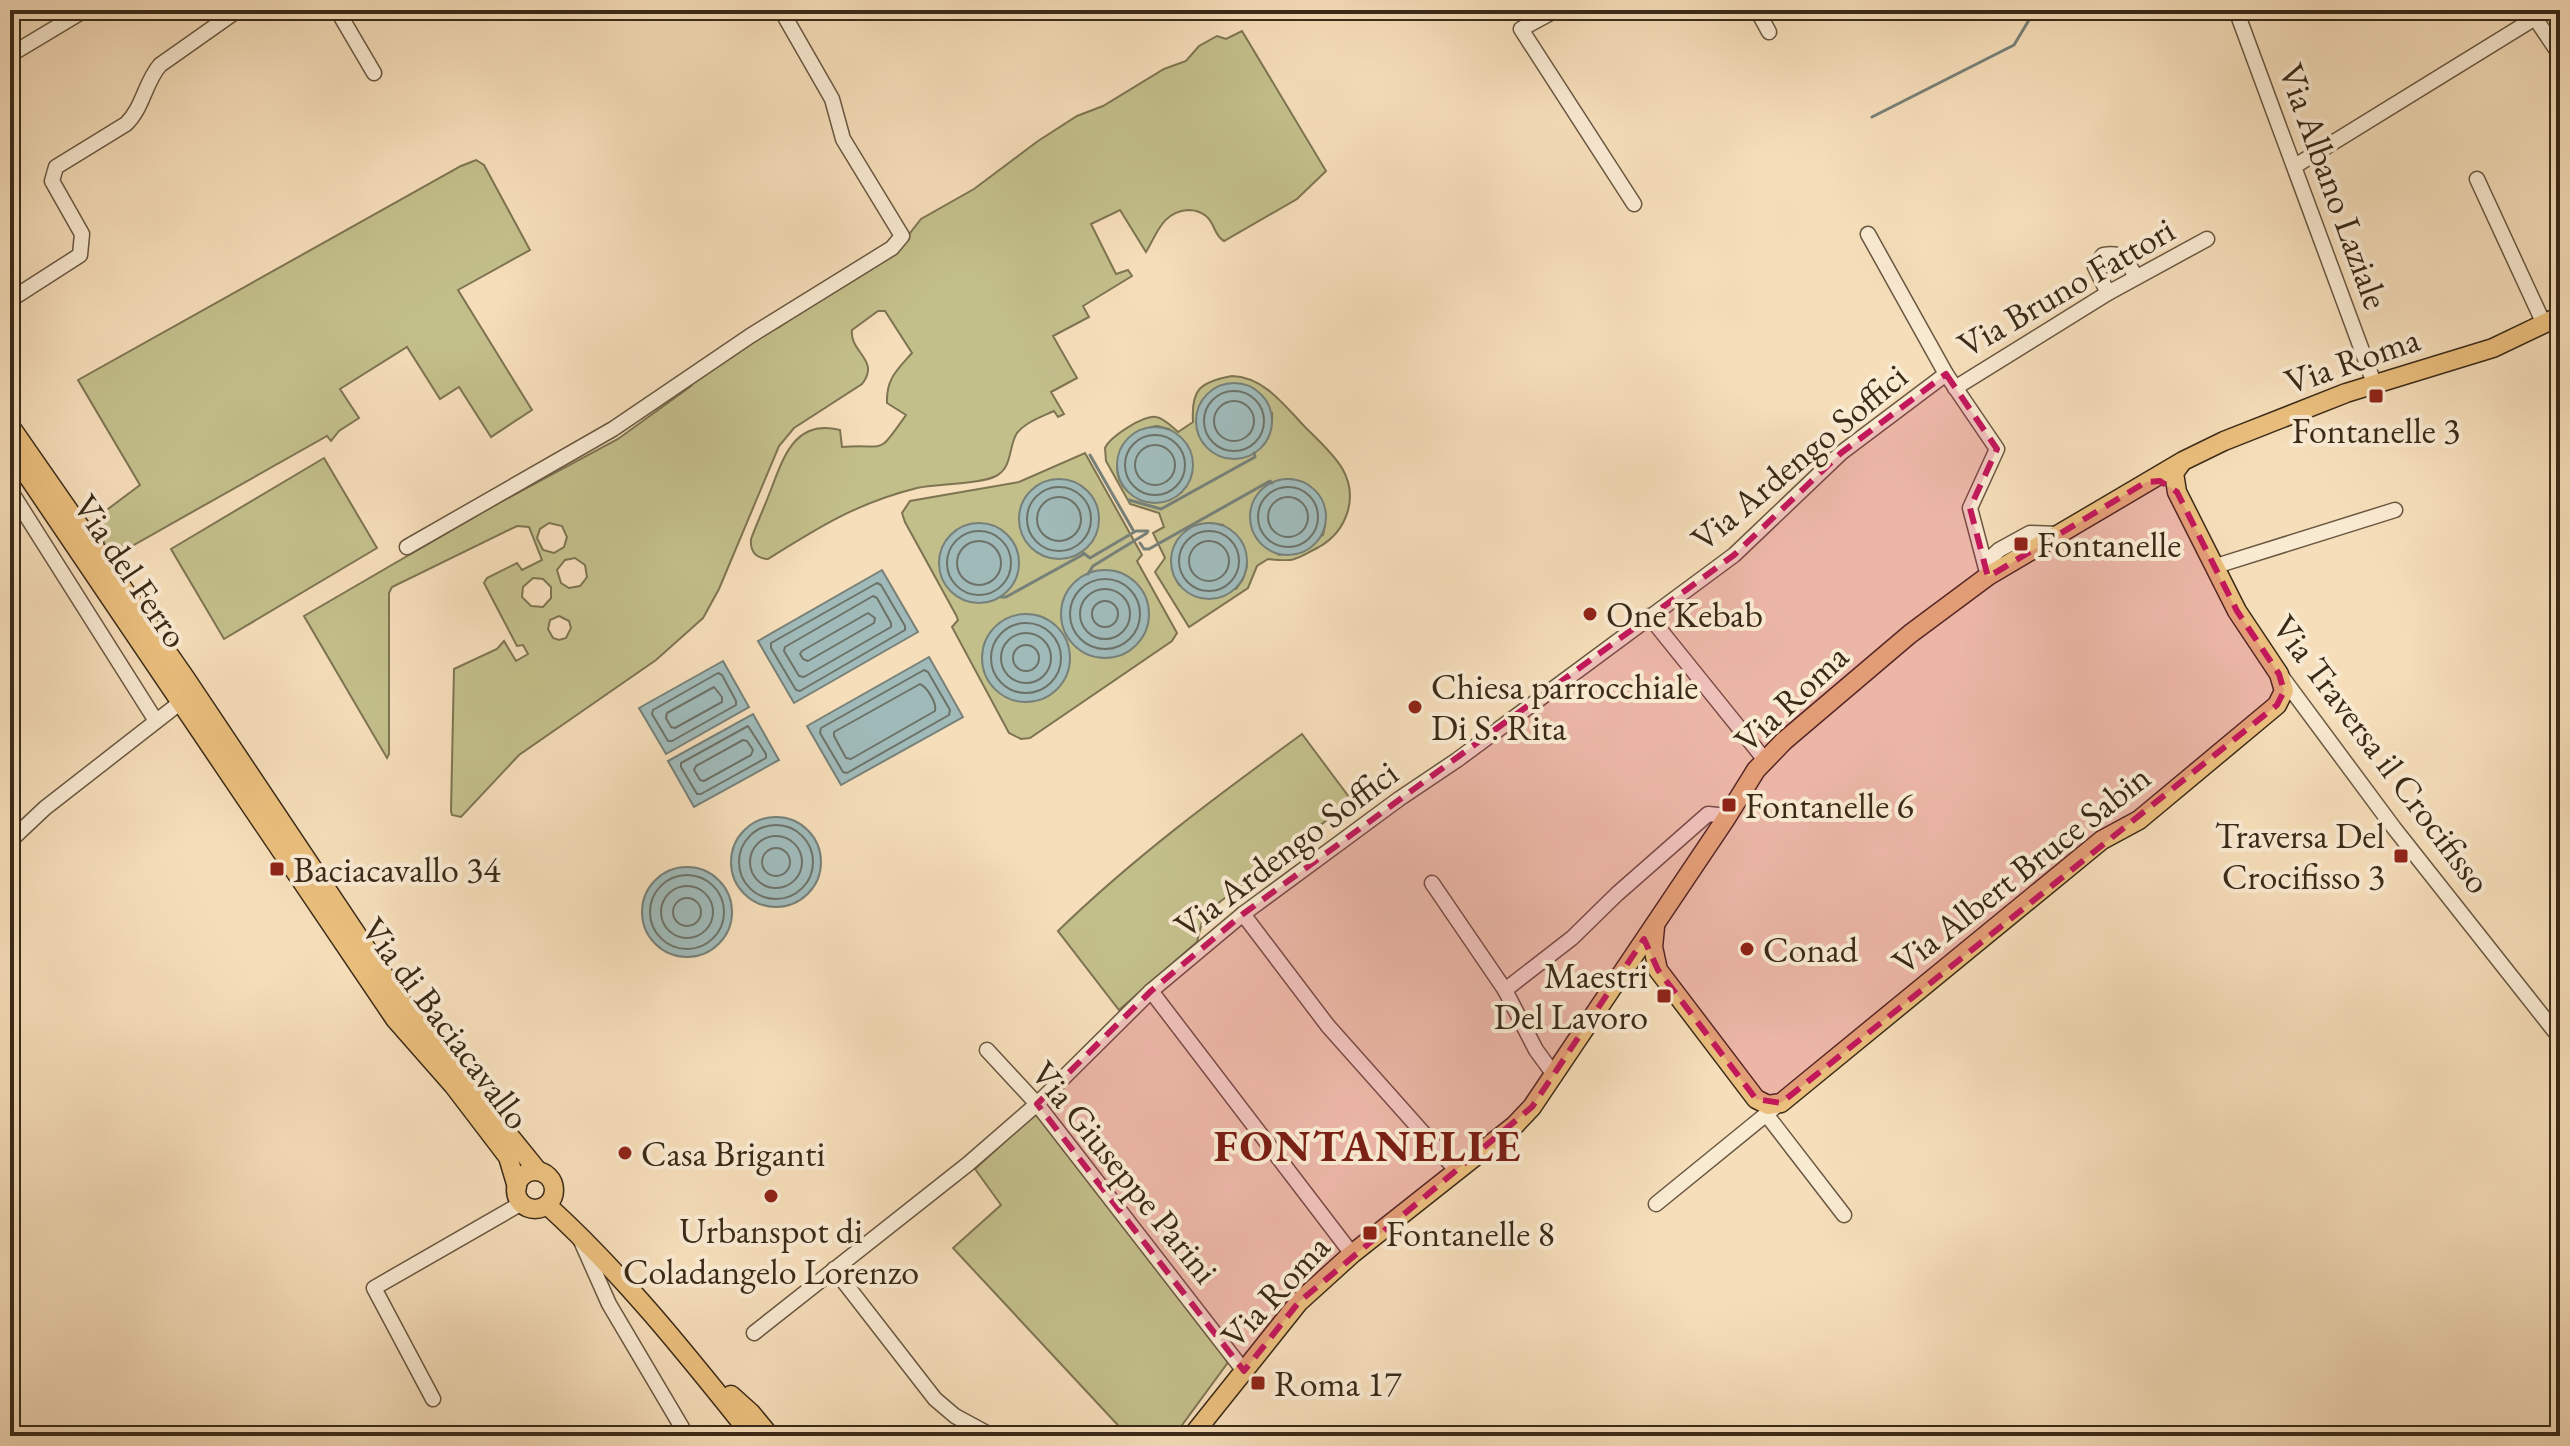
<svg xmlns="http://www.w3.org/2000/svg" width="2570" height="1446" viewBox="0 0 2570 1446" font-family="'EB Garamond',serif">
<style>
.green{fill:#c3bf8b;stroke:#7e7452;stroke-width:2;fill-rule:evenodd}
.water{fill:#a0bab9;stroke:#778079;stroke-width:2}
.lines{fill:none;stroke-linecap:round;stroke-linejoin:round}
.shore{stroke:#6d7268;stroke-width:2}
.stream{stroke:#778079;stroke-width:3}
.minor-casing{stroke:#695740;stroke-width:17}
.major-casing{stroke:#3a2a18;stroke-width:21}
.minor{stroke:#f9ead2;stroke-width:14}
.major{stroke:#ebbf7d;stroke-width:18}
.marked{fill:#c2185b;fill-opacity:0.2;stroke:#c2185b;stroke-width:6;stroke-dasharray:16 10;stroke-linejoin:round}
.poi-dot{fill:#8f2418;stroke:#f9ead2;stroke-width:3}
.labels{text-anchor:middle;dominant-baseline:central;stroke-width:8;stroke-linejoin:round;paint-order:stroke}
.street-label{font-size:36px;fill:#3a2a18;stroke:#f9ead2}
.poi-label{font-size:36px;fill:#3a2a18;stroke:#f9ead2;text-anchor:start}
.district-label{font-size:44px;font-weight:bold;letter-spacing:2px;fill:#7a1f14;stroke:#f9ead2}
</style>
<rect width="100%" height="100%" fill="#f6deba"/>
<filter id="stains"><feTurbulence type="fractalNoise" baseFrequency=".0025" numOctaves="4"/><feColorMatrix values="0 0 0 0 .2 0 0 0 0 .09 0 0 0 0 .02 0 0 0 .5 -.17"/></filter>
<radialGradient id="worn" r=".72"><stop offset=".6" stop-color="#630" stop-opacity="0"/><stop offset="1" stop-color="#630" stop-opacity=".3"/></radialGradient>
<g class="green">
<path d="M1242,31L1326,171L1297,199L1224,241C1214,236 1215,223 1206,216C1201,212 1195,210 1188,210C1162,212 1157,234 1146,252L1120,210L1091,224L1116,274L1128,270L1132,276L1083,306L1089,317L1053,336L1077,378L1051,392L1064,414L1058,417L1054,411C1041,417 1026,422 1017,433C1008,447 1013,467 996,476C981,484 937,484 917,488C857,503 819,527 768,559C755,558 750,551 751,539C757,523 764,508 770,492C783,459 794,418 840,430L842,447C887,443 876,458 906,415L887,403C886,379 897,370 912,353L885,311H878L852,330C849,352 881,360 862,384L794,428L779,446L719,589L703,618L656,660L519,755L461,817L452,815L451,811L454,669L497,649L504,641L516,661L528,654L523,645L517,646L484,583L487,578L517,563L522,570L542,560L529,527L517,526L392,587L389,593V754L387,758L304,616L495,505L618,439L691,386L694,380L763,333L779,327L906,238L921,219L974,189L1038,141L1077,116L1103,106L1164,69L1186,61L1199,46L1217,36L1226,39ZM549,523L562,526L567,537L564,547L554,553L543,550L537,538L540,529ZM575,558L585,565L587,577L580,586L569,588L561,583L557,570L565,560ZM533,578L543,579L551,587V598L543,607L531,606L522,597L523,587ZM559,616L569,621L571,628L566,638L559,640L553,638L548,629L550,620Z"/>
<path d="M476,160L484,165L530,250L458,290L532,410L491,437L459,387L440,399L407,347L340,389L359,418L339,431L331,441L327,436L132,546L106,548L96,518L140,485L78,380L461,166Z"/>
<path d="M1232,376C1264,377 1284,405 1305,427C1318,440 1332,452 1342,468C1359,497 1347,531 1319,547C1294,560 1297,562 1268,559L1257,566L1248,588L1189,627L1155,572L1165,558L1153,533L1164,527L1159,513L1130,504L1106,461L1105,448C1110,437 1143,415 1156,417C1164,418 1172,427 1178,432L1193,422C1191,390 1199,382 1232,376ZM1272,413C1273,433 1267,439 1251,450C1234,462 1221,459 1205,445ZM1157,426L1169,429L1182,492C1142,520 1094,478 1130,442C1139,433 1143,428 1157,426ZM1290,479C1316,485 1330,510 1323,535L1280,555C1262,547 1259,540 1255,521C1249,494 1264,482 1290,479ZM1210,523L1223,525L1247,566L1243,579L1236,589L1179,585C1162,556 1176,527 1210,523Z"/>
<path d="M1085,453L1142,555L1137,561L1177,633L1172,641L1030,738L1021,739L1009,733L952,627L958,620L956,615L905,522L902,513L910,501L1019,482Z"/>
<path d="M324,458L377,548L224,639L171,549Z"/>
<path d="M1302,734L1352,801L1204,914L1197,942L1119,1010L1058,931C1133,858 1217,796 1302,734Z"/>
<path d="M1037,1112L1229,1361L1174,1436H1128L953,1248L1001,1205L975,1169Z"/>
</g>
<g class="water">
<circle cx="1234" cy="421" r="38"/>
<circle cx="1155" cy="465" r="38"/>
<circle cx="1288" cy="517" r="38"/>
<circle cx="1059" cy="519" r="40"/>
<circle cx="1209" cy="561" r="38"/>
<circle cx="979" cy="563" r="40"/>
<path d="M882,570L918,632L794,703L758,641Z"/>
<circle cx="1105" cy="614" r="44"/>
<circle cx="1026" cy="658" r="44"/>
<path d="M929,657L963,717L841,785L807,726Z"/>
<path d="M723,661L749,707L666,754L639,708Z"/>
<path d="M753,714L779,760L694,807L668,761Z"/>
<circle cx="776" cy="862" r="45"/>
<circle cx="687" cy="912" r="45"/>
</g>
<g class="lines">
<g class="shore">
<circle cx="1234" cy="421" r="30"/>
<circle cx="1234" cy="421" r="20"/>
<circle cx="1155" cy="465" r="30"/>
<circle cx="1155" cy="465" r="20"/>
<circle cx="1288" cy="517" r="30"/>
<circle cx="1059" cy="519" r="32"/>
<circle cx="1288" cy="517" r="20"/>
<circle cx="1059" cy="519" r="22"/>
<circle cx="1209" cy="561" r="30"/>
<circle cx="979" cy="563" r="32"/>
<circle cx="1209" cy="561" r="20"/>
<circle cx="979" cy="563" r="22"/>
<circle cx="1105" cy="614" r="35"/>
<path d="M877,583L881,585L905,626V630L800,691L796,690L771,648V643Z"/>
<circle cx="1105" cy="614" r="25"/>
<path d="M873,596L877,598L891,623V627L804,677L799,676L784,651L785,647Z"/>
<circle cx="1105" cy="614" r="13"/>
<path d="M868,613L875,618L874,623L808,661L803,659L800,654L802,651Z"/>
<circle cx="1026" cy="658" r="35"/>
<circle cx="1026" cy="658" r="25"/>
<circle cx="1026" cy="658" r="13"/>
<path d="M924,670L928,672L950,710L949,715L847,773L843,772L820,733L821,728Z"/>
<path d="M718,673L722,675L736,701V705L672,741H668L652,714L653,710Z"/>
<path d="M920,684C927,687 937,703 935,711L851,759L846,758L834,736V732Z"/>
<path d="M714,687L722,697V702L675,728L671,727L666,718L667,713Z"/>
<path d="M748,726L766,754V758L701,794H697L681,767V763Z"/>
<path d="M743,740L747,741L753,750L751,755L704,781L700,780L694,770L696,766Z"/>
<circle cx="776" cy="862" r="37"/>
<circle cx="776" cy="862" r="26"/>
<circle cx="776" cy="862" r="14"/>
<circle cx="687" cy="912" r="37"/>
<circle cx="687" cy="912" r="26"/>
<circle cx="687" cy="912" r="14"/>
</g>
<g class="stream">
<path d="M1872,117L2014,45L2035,10"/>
<path d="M1090,455L1133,530"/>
<path d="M1129,500L1161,509L1255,457L1254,453"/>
<path d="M1140,543L1144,549H1149L1270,481L1272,483"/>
<path d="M1082,552L1090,558L1136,531H1148"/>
<path d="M1088,574L1093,566L1147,533"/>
<path d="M1001,597H1006L1084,554"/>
</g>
<defs>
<g id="minor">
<path d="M337,10L374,73"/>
<path d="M1556,10L1521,29L1634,204"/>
<path d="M1757,10L1769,32"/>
<path d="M2236,10L2374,383"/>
<path d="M2535,18L2560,55"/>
<path d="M10,55L85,10"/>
<path d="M2295,166L2548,10"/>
<path d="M2477,179L2544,324"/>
<path d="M1868,234L1946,374L1997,449L1970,508L1988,576"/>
<path d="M2108,293L2095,267L2103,255C2123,251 2127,261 2136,277"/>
<path d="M10,300L80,255L82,234L52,181L56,167L126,124C143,108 145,82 160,65L238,10"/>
<path d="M1955,388L2108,293L2207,239"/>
<path d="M10,490L156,721"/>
<path d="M407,547L613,429L750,336L892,248L902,236L843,139L832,99L781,10"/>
<path d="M1985,563L1999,550L2030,533L2057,534"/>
<path d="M2216,566L2395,510"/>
<path d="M1649,616L1765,760"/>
<path d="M2282,677L2394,828L2560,1038"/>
<path d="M10,841L45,808L181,702"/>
<path d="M1432,883L1505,990"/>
<path d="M1243,914L1328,1026L1457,1171"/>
<path d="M1151,991L1352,1254"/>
<path d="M987,1050L1037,1104L1244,1371"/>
<path d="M1555,1076L1536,1050L1505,990L1572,938L1617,894L1708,814L1718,815L1725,820"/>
<path d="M1766,1114L1844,1215"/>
<path d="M1656,1204L1780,1103"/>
<path d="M581,1241L609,1304L687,1436"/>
<path d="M834,1269L935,1399L955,1416L992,1436"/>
<path d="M754,1333L968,1164L1037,1104L1151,991L1243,914L1399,799L1457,760L1734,555L1841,453L1946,374"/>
<path d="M433,1399L374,1288L522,1203"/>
</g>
<g id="major">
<path d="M10,426L186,679L406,1008L538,1171"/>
<path d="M10,450L395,1019L453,1085L508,1157L517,1187"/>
<path d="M1655,927L1653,947L1658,970L1756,1099L1768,1105L1781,1103L2102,840L2139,820L2277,705L2284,691L2279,674L2237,611L2177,492L2174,473L2182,462"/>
<circle cx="535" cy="1190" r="19"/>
<path d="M547,1205C623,1274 688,1356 752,1436"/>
<path d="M731,1395L751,1413L770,1436"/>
<path d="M1192,1436L1299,1302L1352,1254L1515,1125L1532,1107L1725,820L1756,770L1784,741L1910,634L1988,576L2183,461L2224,441L2346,393L2493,348L2560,316"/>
</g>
</defs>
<use href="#minor" class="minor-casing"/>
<use href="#major" class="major-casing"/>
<use href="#minor" class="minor"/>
<use href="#major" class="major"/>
</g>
<path class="marked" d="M1946,374L1997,449L1970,508L1988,577L2146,482L2160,481L2177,492L2237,611L2279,674L2284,691L2277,705L1781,1103L1756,1099L1658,970L1644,939L1532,1107L1299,1302L1244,1371L1037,1104L1151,991L1243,914L1734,555L1841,453Z"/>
<g class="poi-dot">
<rect x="2368" y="388" width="16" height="16" rx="4"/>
<rect x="2013" y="536" width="16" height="16" rx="4"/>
<circle cx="1590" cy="614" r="8"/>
<circle cx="1415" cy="707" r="8"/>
<rect x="1721" y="797" width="16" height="16" rx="4"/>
<rect x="2393" y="848" width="16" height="16" rx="4"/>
<rect x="269" y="861" width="16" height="16" rx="4"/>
<circle cx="1747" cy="949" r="8"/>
<rect x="1656" y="988" width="16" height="16" rx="4"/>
<circle cx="625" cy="1153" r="8"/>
<circle cx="771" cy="1196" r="8"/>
<rect x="1362" y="1225" width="16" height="16" rx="4"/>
<rect x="1250" y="1375" width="16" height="16" rx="4"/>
</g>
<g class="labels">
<g class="street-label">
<text transform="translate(2334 186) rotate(70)">Via Albano Laziale</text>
<text transform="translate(2066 287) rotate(-30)">Via Bruno Fattori</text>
<text transform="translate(2352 360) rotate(-19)">Via Roma</text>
<text transform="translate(1799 457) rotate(-40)">Via Ardengo Soffici</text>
<text transform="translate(131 571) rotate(56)">Via del Ferro</text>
<text transform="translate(1791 698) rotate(-43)">Via Roma</text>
<text transform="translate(2382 754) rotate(53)">Via Traversa il Crocifisso</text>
<text transform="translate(1286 849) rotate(-37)">Via Ardengo Soffici</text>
<text transform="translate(2021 869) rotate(-38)">Via Albert Bruce Sabin</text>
<text transform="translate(446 1023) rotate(53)">Via di Baciacavallo</text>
<text transform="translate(1125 1172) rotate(51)">Via Giuseppe Parini</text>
<text transform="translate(1275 1291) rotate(-47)">Via Roma</text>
</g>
<g class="poi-label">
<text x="2376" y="430" text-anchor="middle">Fontanelle 3</text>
<text x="2037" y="544">Fontanelle</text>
<text x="1606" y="614">One Kebab</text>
<text x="1431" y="686">Chiesa parrocchiale<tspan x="1431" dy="41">Di S. Rita</tspan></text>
<text x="1745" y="805">Fontanelle 6</text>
<text x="2385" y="835" text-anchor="end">Traversa Del<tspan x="2385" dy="41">Crocifisso 3</tspan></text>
<text x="293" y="869">Baciacavallo 34</text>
<text x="1763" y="949">Conad</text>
<text x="1648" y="975" text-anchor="end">Maestri<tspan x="1648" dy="41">Del Lavoro</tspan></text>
<text x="641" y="1153">Casa Briganti</text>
<text x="771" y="1230" text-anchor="middle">Urbanspot di<tspan x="771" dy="41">Coladangelo Lorenzo</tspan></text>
<text x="1386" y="1233">Fontanelle 8</text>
<text x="1274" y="1383">Roma 17</text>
</g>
<g class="district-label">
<text x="1368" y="1145">FONTANELLE</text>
</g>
</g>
<rect width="2570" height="1446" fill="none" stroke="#f6deba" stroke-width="40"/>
<rect x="12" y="12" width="2546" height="1422" fill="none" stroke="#3a2a18" stroke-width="4"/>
<rect x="20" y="20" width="2530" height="1406" fill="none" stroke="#3a2a18" stroke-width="2"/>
<rect width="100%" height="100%" filter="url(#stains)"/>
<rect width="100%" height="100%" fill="url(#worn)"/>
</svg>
